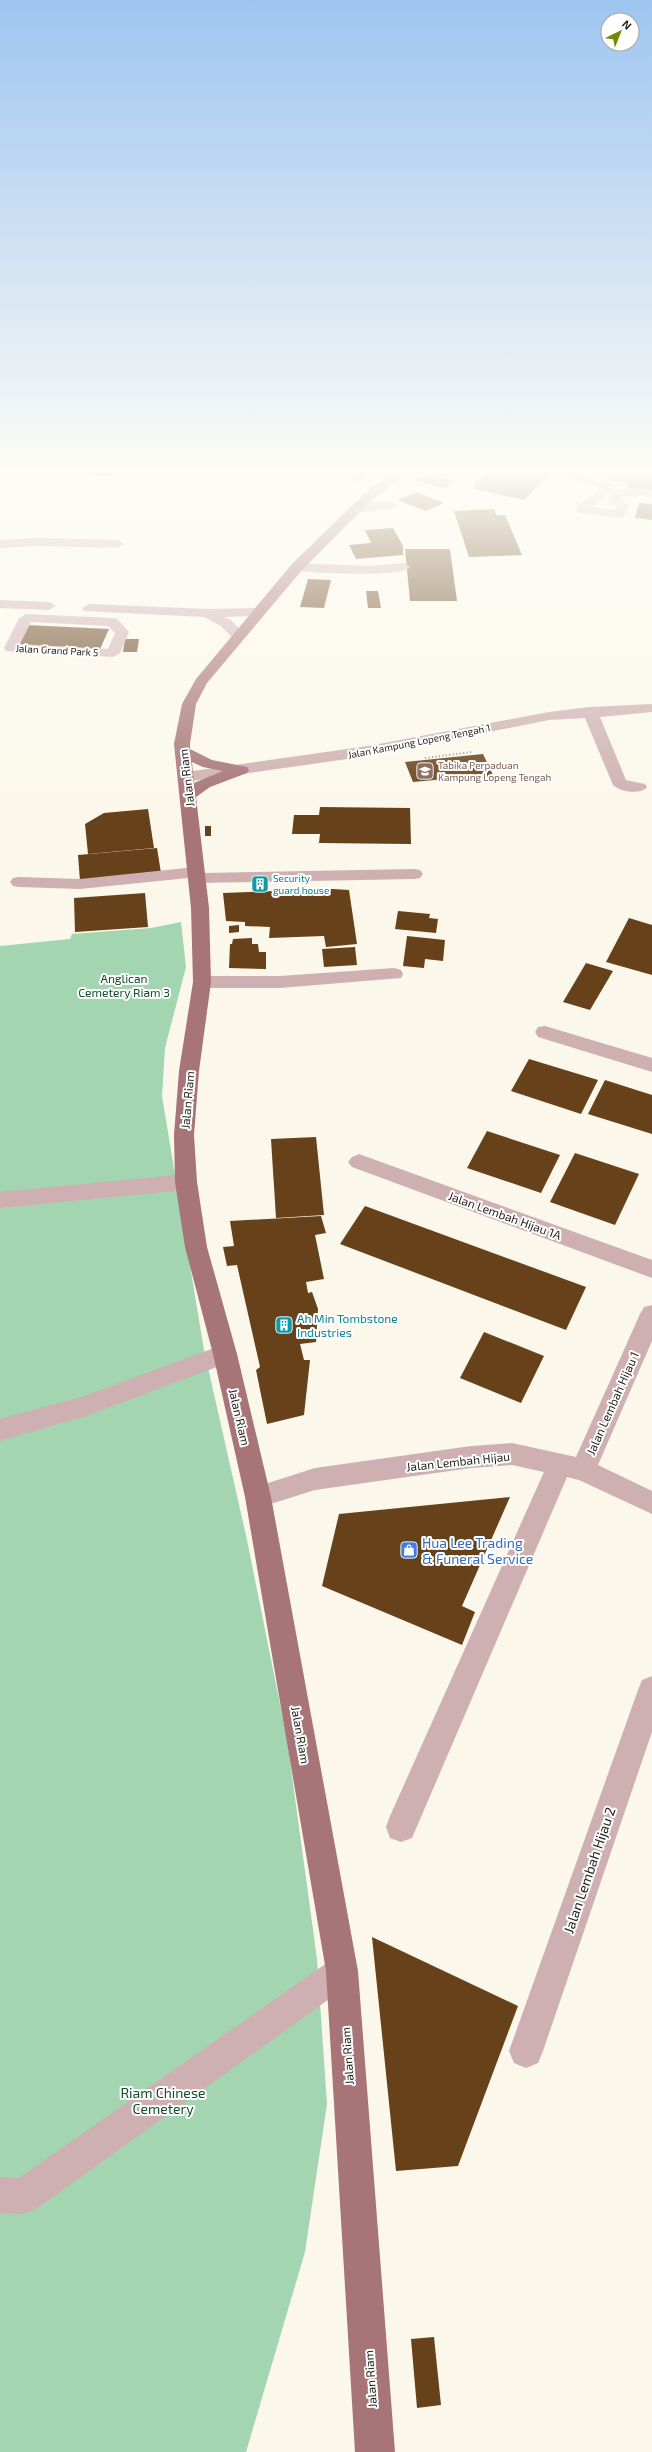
<svg xmlns="http://www.w3.org/2000/svg" width="652" height="2452" viewBox="0 0 652 2452" font-family="'Exo 2',sans-serif">
<style>
.green{fill:#a3d5b1}
.building{fill:#674119}
.lines{fill:none;stroke-linecap:round;stroke-linejoin:round}
.path{stroke:#87857d;stroke-width:2;stroke-dasharray:1 2.5;stroke-linecap:butt}
.minor{fill:#ceb0b2;fill-rule:evenodd}
.major{fill:#a77478;fill-rule:evenodd}
.labels{text-anchor:middle;dominant-baseline:central;stroke-width:4;stroke-linejoin:round;paint-order:stroke}
.far-street-label{font-size:10px;fill:#201f1a;stroke:#fff}
.far-education-label{font-size:10px;fill:#785e54;stroke:#fff;text-anchor:start}
.far-culture-label{font-size:10px;fill:#0d838f;stroke:#fff;text-anchor:start}
.street-label{font-size:12px;fill:#201f1a;stroke:#fff}
.park-label{font-size:12px;fill:#124e2b;stroke:#fff}
.culture-label{font-size:12px;fill:#0d838f;stroke:#fff;text-anchor:start}
.near-shop-label{font-size:14px;fill:#366cbe;stroke:#fff;text-anchor:start}
.near-street-label{font-size:14px;fill:#201f1a;stroke:#fff}
.near-park-label{font-size:14px;fill:#124e2b;stroke:#fff}
</style>
<rect width="100%" height="100%" fill="#fbf8eb"/>
<path class="green" d="M181,922L186,967L165,1048L162,1096L204,1350L247,1540L287,1739L317,1959L327,2104L305,2252L246,2452H0V946L70,939L72,934L151,928Z"/>
<g class="building">
<path d="M10,468H30L27,473H7Z"/>
<path d="M43,468H73L71,473H41Z"/>
<path d="M85,468H115L112,476L82,475Z"/>
<path d="M491,468H519L550,474L524,500L474,489L475,483Z"/>
<path d="M614,468H652V492L627,489L629,483L608,480Z"/>
<path d="M422,475H430L456,481L445,488L413,480Z"/>
<path d="M417,492L421,494L444,503L426,511L397,500Z"/>
<path d="M639,503L652,504V520L635,518Z"/>
<path d="M494,509L496,515H505L522,555L469,557L454,511Z"/>
<path d="M393,528L403,546V555L356,559L349,545L371,543L365,530Z"/>
<path d="M405,549H450L457,601H410Z"/>
<path d="M308,579L331,580L324,608L300,607Z"/>
<path d="M366,591H378L381,608H368Z"/>
<path d="M27,625L109,629L100,649L16,644Z"/>
<path d="M125,639H139L137,652H123Z"/>
<path d="M483,754L494,777L446,782L445,779L413,782L405,762Z"/>
<path d="M320,807L410,808L411,844L319,843L320,834H292L294,815H319Z"/>
<path d="M148,809L154,848L88,854L85,824L104,813Z"/>
<rect x="205" y="826" width="6" height="10"/>
<path d="M157,848L161,873L80,881L78,855Z"/>
<rect x="254" y="881" width="12" height="6"/>
<path d="M333,889L349,890L357,944L326,947L324,936L269,938L270,927L245,926V922L226,921L223,893Z"/>
<path d="M145,893L148,927L75,932L74,898Z"/>
<path d="M398,911L430,914L429,918L438,919L436,933L395,929Z"/>
<path d="M629,918L652,925V975L606,962Z"/>
<path d="M239,925V932L229,933V926Z"/>
<path d="M407,936L445,940L443,961L425,959L424,968L403,966Z"/>
<path d="M252,938V944H258L259,952H266V969L229,968L230,944H232L233,939Z"/>
<path d="M355,947L357,965L324,967L322,949Z"/>
<path d="M586,963L613,971L590,1010L563,1002Z"/>
<path d="M529,1059L598,1080L581,1114L511,1091Z"/>
<path d="M605,1080L652,1095V1134L588,1114Z"/>
<path d="M487,1131L560,1155L541,1193L467,1168Z"/>
<path d="M316,1137L324,1215L276,1218L271,1139Z"/>
<path d="M575,1153L639,1174L615,1225L550,1202Z"/>
<path d="M365,1206L586,1287L566,1330L340,1244Z"/>
<path d="M321,1216L326,1233L315,1235L324,1279L306,1282L308,1293L312,1292L318,1309L316,1342L300,1344L304,1360H310L304,1415L267,1424L256,1370L260,1367L237,1265L227,1266L223,1247L234,1246L230,1221Z"/>
<path d="M484,1332L544,1356L521,1403L460,1378Z"/>
<path d="M510,1497L462,1606L475,1612L462,1645L322,1586L339,1514Z"/>
<path d="M372,1937L518,2006L458,2166L396,2171Z"/>
<path d="M434,2337L441,2405L417,2408L411,2339Z"/>
</g>
<g class="lines">
<path class="path" d="M425,758L472,752"/>
<g class="minor">
<path d="M365,468H378L360,481H352V477Z"/>
<path d="M537,468H556L614,485V489L592,507L615,510L617,507L607,501L614,491C626,488 639,487 652,489V497L642,495L622,497L620,500L630,505L623,517L619,518L582,513L578,512L576,509L578,506L601,488Z"/>
<path d="M392,501L398,505L396,508L355,513L349,509L355,505Z"/>
<path d="M39,538L118,540L124,544L118,548L39,546L0,548V540Z"/>
<path d="M297,563L369,566L404,563L410,567C403,578 308,573 292,570L291,567Z"/>
<path d="M0,600L49,602L56,606L49,610L0,608Z"/>
<path d="M89,604L207,609L258,608L265,612L258,616L224,617L231,620L246,636L239,640L234,639L221,626L204,617L84,611L82,608Z"/>
<path d="M26,614L112,618L117,619L129,632L120,653L113,657L6,651L4,648L19,618ZM31,622L108,626L115,633L108,649L20,644Z"/>
<path d="M652,704V712L600,717L626,780L645,784L647,787C641,795 620,792 613,785L585,718L549,720L368,756L186,782L178,777L186,772L368,746L549,712L590,707Z"/>
<path d="M196,867L202,868L204,873L414,869L420,870L423,874L420,878L414,879L197,883L191,882L188,878L80,889L19,887L13,886L10,882L13,878L19,877L80,879Z"/>
<path d="M394,968L401,970L403,974L401,978L280,988H202L195,986L193,982L195,978L202,976H280Z"/>
<path d="M545,1026L652,1058V1072L538,1037L535,1032L538,1027Z"/>
<path d="M359,1154L652,1260V1278L352,1167L348,1162L352,1157Z"/>
<path d="M186,1174L194,1176L197,1182L194,1188L186,1190L0,1208V1192Z"/>
<path d="M652,1305V1341L598,1465L652,1491V1514L579,1480L567,1477L412,1838L401,1842L390,1838L386,1827L390,1816L544,1472L512,1465L471,1468L315,1490L258,1508L249,1505L245,1497L249,1489L315,1468L471,1446L512,1443L576,1457L640,1314L644,1307Z"/>
<path d="M225,1344L233,1347L237,1354L233,1361L86,1416L0,1441V1419L84,1396Z"/>
<path d="M652,1676V1732L543,2051L538,2063L526,2068L514,2063L509,2051L638,1690L642,1680Z"/>
<path d="M342,1955L353,1960L358,1971L353,1982L36,2209L23,2214L0,2213V2177L19,2178L331,1960Z"/>
</g>
<path class="major" d="M399,468H412L373,499L302,570L207,683L196,704L190,744V749L212,760L247,767L249,770L247,773L210,787L196,797L209,908L211,982L199,1071L194,1135L197,1182L207,1247L237,1354L271,1497L358,1971L395,2452H355L326,1971L245,1497L213,1354L185,1247L175,1182L174,1135L179,1071L193,982L191,908L174,744L182,704L196,679L292,564L365,493ZM192,762L203,767L223,771L194,783Z"/>
</g>
<linearGradient id="sky" x2="0" y2="1"><stop stop-color="#9ec5f0"/><stop offset="0.58" stop-color="#fdfcf6"/><stop offset="1" stop-color="#fdfcf6" stop-opacity="0"/></linearGradient>
<rect width="652" height="812" fill="url(#sky)"/>
<defs>
<symbol id="school-square" viewBox="-11 -11 22 22"><rect x="-9" y="-9" width="18" height="18" rx="4" fill="#8d6e63" stroke="#fff"/><path d="M0-5L7-2L0 1L-7-2ZM-4 1L0 2.5L4 1V4Q0 6-4 4Z" fill="#fff"/></symbol>
<symbol id="building-square" viewBox="-11 -11 22 22"><rect x="-9" y="-9" width="18" height="18" rx="4" fill="#0f9aa8" stroke="#fff"/><path d="M-4-6H4V6H1V3H-1V6H-4ZM-2.5-4.3h1.7v1.8h-1.7ZM.8-4.3h1.7v1.8H.8ZM-2.5-1h1.7V.8h-1.7ZM.8-1h1.7V.8H.8Z" fill="#fff"/></symbol>
<symbol id="shop-square" viewBox="-11 -11 22 22"><rect x="-9" y="-9" width="18" height="18" rx="4" fill="#3f7fe0" stroke="#fff"/><path d="M-5-2.5h2.3a2.7 3.5 0 0 1 5.4 0H5L5.5 6h-11ZM-1.5-2.5h3a1.5 2.3 0 0 0-3 0Z" fill="#fff"/></symbol>
</defs>
<g fill-rule="evenodd">
<use href="#school-square" x="415" y="761" width="20" height="20"/>
<use href="#building-square" x="250" y="874" width="20" height="20"/>
<use href="#building-square" x="274" y="1315" width="20" height="20"/>
<use href="#shop-square" x="399" y="1540" width="20" height="20"/>
</g>
<g class="labels">
<g class="far-street-label">
<text transform="translate(57 650) rotate(3)">Jalan Grand Park 5</text>
<text transform="translate(419 741) rotate(-11)">Jalan Kampung Lopeng Tengah 1</text>
</g>
<g class="far-education-label">
<text x="438" y="765">Tabika Perpaduan<tspan x="438" dy="12">Kampung Lopeng Tengah</tspan></text>
</g>
<g class="far-culture-label">
<text x="273" y="878">Security<tspan x="273" dy="12">guard house</tspan></text>
</g>
<g class="street-label">
<text transform="translate(186 778) rotate(-97)">Jalan Riam</text>
<text transform="translate(187 1100) rotate(-85)">Jalan Riam</text>
<text transform="translate(505 1215) rotate(20)">Jalan Lembah Hijau 1A</text>
<text transform="translate(612 1403) rotate(-66)">Jalan Lembah Hijau 1</text>
<text transform="translate(240 1417) rotate(77)">Jalan Riam</text>
<text transform="translate(458 1461) rotate(-6)">Jalan Lembah Hijau</text>
<text transform="translate(301 1735) rotate(80)">Jalan Riam</text>
<text transform="translate(347 2056) rotate(-94)">Jalan Riam</text>
<text transform="translate(370 2379) rotate(-94)">Jalan Riam</text>
</g>
<g class="park-label">
<text x="124" y="978">Anglican<tspan x="124" dy="14">Cemetery Riam 3</tspan></text>
</g>
<g class="culture-label">
<text x="297" y="1318">Ah Min Tombstone<tspan x="297" dy="14">Industries</tspan></text>
</g>
<g class="near-shop-label">
<text x="422" y="1542">Hua Lee Trading<tspan x="422" dy="16">&amp; Funeral Service</tspan></text>
</g>
<g class="near-street-label">
<text transform="translate(589 1870) rotate(-71)">Jalan Lembah Hijau 2</text>
</g>
<g class="near-park-label">
<text x="163" y="2092">Riam Chinese<tspan x="163" dy="16">Cemetery</tspan></text>
</g>
</g>
<g transform="translate(620 32) rotate(43)"><circle r="19" fill="#ffffff" stroke="#a6a5a3"/>
<path d="M0-3L7 15L0 10L-7 15Z" fill="#708c07"/>
<text y="-6" font-size="11" font-weight="bold" text-anchor="middle" fill="#201f1a">N</text>
</g>
</svg>
